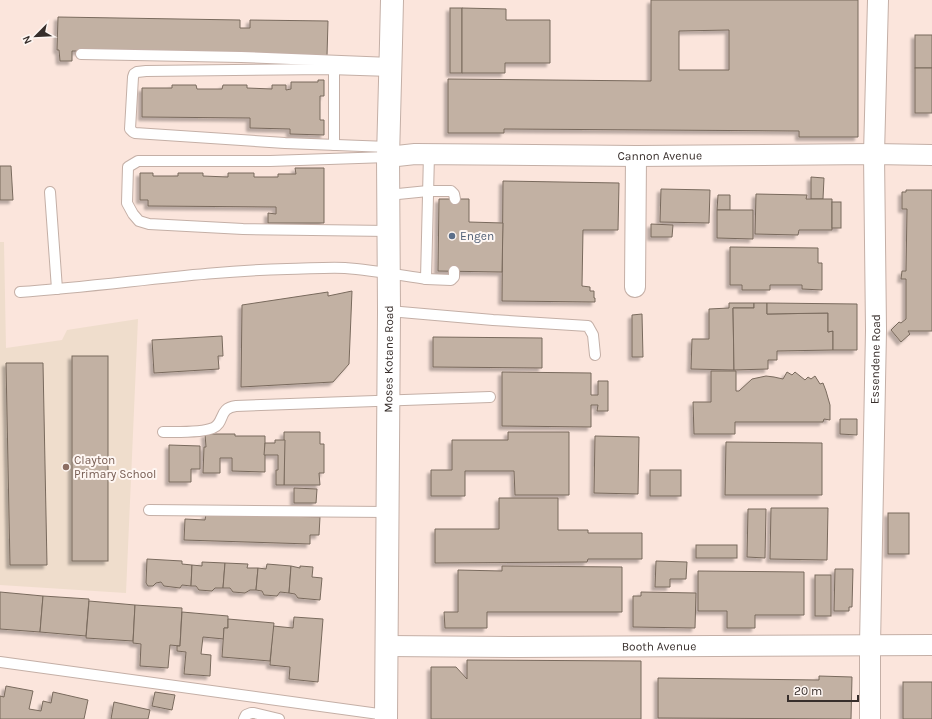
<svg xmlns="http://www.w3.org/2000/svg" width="932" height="719" viewBox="0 0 932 719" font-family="Karla,sans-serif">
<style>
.education{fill:#efddcc}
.building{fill:#c2b1a3;stroke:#796a5d;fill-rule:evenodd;filter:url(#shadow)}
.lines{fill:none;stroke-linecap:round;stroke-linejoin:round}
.service-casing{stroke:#c4afa6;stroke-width:12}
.minor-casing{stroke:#c4afa6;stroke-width:22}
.tertiary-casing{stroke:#c4afa6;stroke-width:24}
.service{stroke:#fff;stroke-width:10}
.minor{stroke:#fff;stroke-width:20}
.tertiary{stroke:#fff;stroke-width:22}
.service-dot{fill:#5c6f8a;stroke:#fef6f2;stroke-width:1.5}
.education-dot{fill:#8d6e63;stroke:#fef6f2;stroke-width:1.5}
.labels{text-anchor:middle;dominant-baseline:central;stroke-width:4;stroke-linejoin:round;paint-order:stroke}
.street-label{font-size:12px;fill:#372e2b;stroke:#fef6f2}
.service-label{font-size:12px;fill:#4e5e75;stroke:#fef6f2;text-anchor:start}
.education-label{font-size:12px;fill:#785e54;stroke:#fef6f2;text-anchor:start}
</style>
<defs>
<filter id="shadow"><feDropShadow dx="-3.5" dy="3.5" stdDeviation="1" flood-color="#0004"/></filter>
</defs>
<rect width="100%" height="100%" fill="#fbe5dc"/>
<path class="education" d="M0,242H4L6,348L62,340L67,330L138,319L126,593L0,585Z"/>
<g class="building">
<path d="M651,0H858V137H799V131L504,129V133H448V79L651,81ZM729,30V70H679V31Z"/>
<rect x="450" y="8" width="12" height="65"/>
<path d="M462,8L506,9V20H550V63H505V73H462Z"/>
<path d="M58,17L240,20V28H250V20L328,21L327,56L72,51V61H60L59,50H57Z"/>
<rect x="915" y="35" width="17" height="33"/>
<rect x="915" y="68" width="17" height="45"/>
<path d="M318,80H324V96H320V120H324V135L290,134V129L250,128V118L142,117V88H172V85H196L197,89H222L223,85H247V88L272,89V85H286V90L291,89V82H318Z"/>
<path d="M0,166H11L13,200H0Z"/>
<path d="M295,168H324V223H268V213L276,214V207L148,206V200H140V173H153V176H178V173H203V176L228,177V173H254V177H278V174H296Z"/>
<path d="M811,177L824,178L823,199H811Z"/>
<path d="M503,181L619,183L618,230H583L582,286L590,287V291H594V298H595V302L502,301Z"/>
<path d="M661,189L710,190L709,223L660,222Z"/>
<path d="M906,190H932V331H908L910,334L901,342L891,330L899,322L901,323L906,319V279H901L902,271H906L907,209H902V192H906Z"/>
<path d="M756,194L807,195L806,199H832V230H799L798,235L755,234Z"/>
<path d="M718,195H730V210H717Z"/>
<path d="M439,199H469V222L503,223L502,272L438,271Z"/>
<rect x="832" y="202" width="9" height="26"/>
<path d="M717,210H753V239L717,238Z"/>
<path d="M651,224L673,225L672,237H651Z"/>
<path d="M730,247L818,248V263H822V290L802,289V285H770V290H742V285H730Z"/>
<path d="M352,291L349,364L333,382L241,387L242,305L328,292V296Z"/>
<path d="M729,303H754V308H733L734,370L691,369L692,339H709V309L729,308Z"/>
<path d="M754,303H767V314L828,313V332L833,331V350L777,351V360H768V369L734,370L733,308H754Z"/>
<path d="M767,303L857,304V350H833V331L828,332V313L767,314Z"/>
<path d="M642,314L643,357H632V315Z"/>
<path d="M222,336L223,356H218L219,369L154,373L152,340Z"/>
<path d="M433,337L542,338V368L433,367Z"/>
<rect x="72" y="356" width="36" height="205"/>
<path d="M6,363H43L47,565H10Z"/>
<path d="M711,371H736V391H739L752,379L766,376L774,377L783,379L787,372L792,375L795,372L805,380L808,377L811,379L815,376L820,384L823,383L826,391L830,405V420L824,419L823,422H735V434H694L693,402H711Z"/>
<path d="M502,372L591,373V395H598V381H608V411H597L598,405H591V427L502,426Z"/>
<path d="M840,419H857V435L840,434Z"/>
<path d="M284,432H320V444H324V473H319L320,485H284Z"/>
<path d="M508,432H569V495H515L514,471H465V496H431V470H452V440H508Z"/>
<path d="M205,434H235V436H265V472L232,471V458H220V473H203L204,447H206Z"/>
<path d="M595,436L639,437L638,494L594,493Z"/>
<path d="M275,440H285L284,485H276V470H278V455H264L265,443H275Z"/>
<path d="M726,442L822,443V495H725Z"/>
<path d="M169,445L200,446V469H191V482H169Z"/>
<rect x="650" y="470" width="31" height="26"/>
<path d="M294,488L317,489L316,503H294Z"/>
<path d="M499,498H558V530H588V533H642V559H588L587,562L435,563V529H499Z"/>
<path d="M771,508H828L827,560L770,559Z"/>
<path d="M748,509H766L765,558L747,557Z"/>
<rect x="888" y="513" width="21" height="41"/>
<path d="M206,514L320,517L319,535H310V544L184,540L185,519L205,520Z"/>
<rect x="696" y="545" width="41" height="13"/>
<path d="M147,559L182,561V564L192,565L191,586L182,585L180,588L164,586L161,582L156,583L153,586H148L146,583Z"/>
<path d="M656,561L687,562L686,579H670V587H655Z"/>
<path d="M202,562L225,563L223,588H215L212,591L199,590L196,586H191L192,565L202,566Z"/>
<path d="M225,563L248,564L247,568H258L256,590H250L245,593L233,592L230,588H223Z"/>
<path d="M267,564L291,566L289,593L280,592L277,596L264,595L262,591L256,590L258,568L266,569Z"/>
<path d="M291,566L300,568V566L313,567L312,577L322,578L320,600L298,598L295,594L289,593Z"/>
<path d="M502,566L622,567V612H487V628H445L444,612H458V570L502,571Z"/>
<path d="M835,569H853L852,607H849V611H834Z"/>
<path d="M698,571L804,572V615H755V628H727V611H698Z"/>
<rect x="815" y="575" width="16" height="41"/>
<path d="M0,592L43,596L40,632L0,629Z"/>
<path d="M641,592L696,593L695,628L633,627V596H641Z"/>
<path d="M43,596L89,599L86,636L40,632Z"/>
<path d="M89,601L135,605L133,641L86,638Z"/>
<path d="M135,605L182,608L180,646L170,645L168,668L140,666L141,644L133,643Z"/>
<path d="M182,612L228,616V628H224V639L203,637L201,654L211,655L210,676L184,674L186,652L177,651V646H180Z"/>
<path d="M294,617L323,619L318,682L289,679L290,667L270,665L273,626L293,628Z"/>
<path d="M228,619L274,623L270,661L222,657L224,628H228Z"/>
<path d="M467,660L641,661V719H431V667H456L467,679Z"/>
<path d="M819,676L852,677L851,719L658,718V678L819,680Z"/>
<rect x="903" y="682" width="29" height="37"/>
<path d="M6,686L33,691L29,709L41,711L43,701L51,703L53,692L88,700L84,719H0V696L4,697Z"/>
<path d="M155,692L175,695L172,710L152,706Z"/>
<path d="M114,702L150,710L148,719H111Z"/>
</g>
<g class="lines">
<defs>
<g id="service">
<path d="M81,54L241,57L391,63"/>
<path d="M334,145V69"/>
<path d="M388,147L285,143L135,133L133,132L130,129L133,77L134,74L137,72L146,71L329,69L391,71"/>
<path d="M388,157L270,161H138L128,167L127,203L133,214L139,221L149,224L243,229L389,231"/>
<path d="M50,192L57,289"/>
<path d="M388,195L428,191H451L454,194L455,199"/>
<path d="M426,279L451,280L454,277V271"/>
<path d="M20,292C109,286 198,271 287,269C306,269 326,267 345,268C372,270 399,275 426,279L429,154"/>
<path d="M389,311L493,320L588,326L593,335L595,355"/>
<path d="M163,432C175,432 202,433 213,428C225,423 218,408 236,406L490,397"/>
<path d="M149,510L388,512"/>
<path d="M0,662L386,715"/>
<path d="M244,719L246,715L251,713H254L279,719"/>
</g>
<g id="minor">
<path id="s1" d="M388,157L415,154L636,156L874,154L932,155"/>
<path d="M635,287L636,156"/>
<path id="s2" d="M387,646L518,647L932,645"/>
<path id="s3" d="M870,719V645L876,330L874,154L878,0"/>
</g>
<g id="tertiary">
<path id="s4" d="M386,719L389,311L388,157L391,43L392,0"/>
</g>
</defs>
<use href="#service" class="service-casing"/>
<use href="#minor" class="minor-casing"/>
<use href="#tertiary" class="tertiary-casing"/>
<use href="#service" class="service"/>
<use href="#minor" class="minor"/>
<use href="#tertiary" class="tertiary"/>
</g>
<circle class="service-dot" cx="452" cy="236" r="4"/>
<circle class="education-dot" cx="66" cy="467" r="4"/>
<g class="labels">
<g class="street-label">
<text stroke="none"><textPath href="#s1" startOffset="272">Cannon Avenue</textPath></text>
<text stroke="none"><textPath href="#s4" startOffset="360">Moses Kotane Road</textPath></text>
<text stroke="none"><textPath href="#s3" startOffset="360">Essendene Road</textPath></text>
<text stroke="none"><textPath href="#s2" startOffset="272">Booth Avenue</textPath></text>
</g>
<g class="service-label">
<text x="460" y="236">Engen</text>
</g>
<g class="education-label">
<text x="74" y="460">Clayton<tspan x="74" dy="14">Primary School</tspan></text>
</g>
</g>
<g transform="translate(36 36) rotate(246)" stroke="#fef6f2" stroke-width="3" paint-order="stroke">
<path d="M0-3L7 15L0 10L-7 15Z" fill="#372e2b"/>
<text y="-6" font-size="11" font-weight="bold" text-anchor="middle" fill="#372e2b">N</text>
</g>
<path d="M788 695v6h70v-6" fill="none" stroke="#372e2b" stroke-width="2"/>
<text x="794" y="695" font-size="12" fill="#372e2b" stroke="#fef6f2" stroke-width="3" paint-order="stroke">20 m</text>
</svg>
